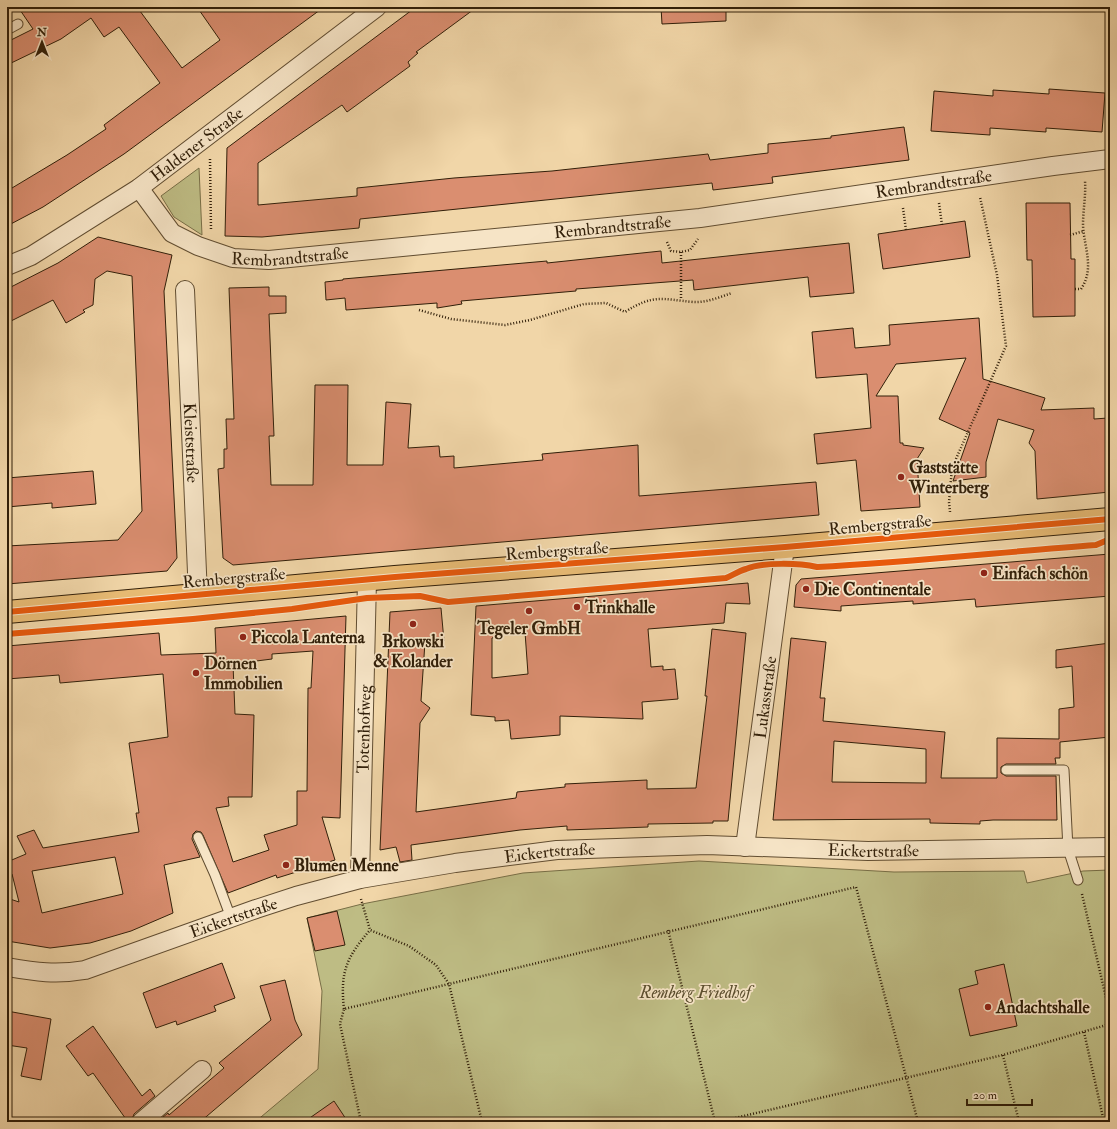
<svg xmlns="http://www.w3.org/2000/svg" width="1117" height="1129" viewBox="0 0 1117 1129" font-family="'IM FELL Double Pica',serif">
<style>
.green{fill:#bebc84;stroke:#786e46}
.building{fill:#da8e70;stroke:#311f09;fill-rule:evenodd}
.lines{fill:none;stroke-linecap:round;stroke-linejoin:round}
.lane-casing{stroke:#614d31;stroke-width:11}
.street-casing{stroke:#614d31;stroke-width:20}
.primary-casing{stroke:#311f09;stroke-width:24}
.path{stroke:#311f09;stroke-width:2.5;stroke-dasharray:1 2;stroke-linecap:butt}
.lane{stroke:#f6e4c6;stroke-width:9}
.street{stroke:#f6e4c6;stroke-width:18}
.primary{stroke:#e8bb74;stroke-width:22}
.cycleway-casing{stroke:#f6e4c6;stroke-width:8}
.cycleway{stroke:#e8590c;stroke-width:6}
.poi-dot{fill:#8f2418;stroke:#f6e4c6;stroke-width:1.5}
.labels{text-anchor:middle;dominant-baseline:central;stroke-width:3.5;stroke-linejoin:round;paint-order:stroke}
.street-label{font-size:17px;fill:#311f09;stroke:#f6e4c6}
.poi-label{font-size:17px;font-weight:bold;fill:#311f09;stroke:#f6e4c6;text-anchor:start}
.park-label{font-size:17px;font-style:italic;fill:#5b4e2e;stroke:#f6e4c6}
</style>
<rect width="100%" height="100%" fill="#f1d6a8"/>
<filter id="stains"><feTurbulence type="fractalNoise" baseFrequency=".005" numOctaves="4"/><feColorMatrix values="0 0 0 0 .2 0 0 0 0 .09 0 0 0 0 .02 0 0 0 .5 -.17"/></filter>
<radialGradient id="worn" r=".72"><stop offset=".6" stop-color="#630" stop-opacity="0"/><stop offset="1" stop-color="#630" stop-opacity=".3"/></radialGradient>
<g class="green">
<path d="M199,168L202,235L174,217L161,196Z"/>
<path d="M699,861L894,872L1024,871L1027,883L1083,871L1110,870V1122H255L318,1069L322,991L307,918L362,904L523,873Z"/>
</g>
<g class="building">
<path d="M18,7H137L182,68L220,40L197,7H324L124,154L43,207L7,226V191L67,155L106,129L104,125L160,83L119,27L104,37L91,18L61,39L7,65V42L33,29Z"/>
<path d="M416,7H477L416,52L418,53L408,62L410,66L347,112L342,105L258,163V205L357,196V188L454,178L552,171L708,154L710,160L768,153V144L831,138V136L904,127L909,160L772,177L773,183L713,190L712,183L360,219L359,228L262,237L225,236L227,148Z"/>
<path d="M661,7H726V21L662,24Z"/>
<path d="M1049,89L1105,93L1102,132L1046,128V132L990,128V135L931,131L934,91L993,96V90L1049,94Z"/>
<path d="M1026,203H1070L1071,259H1075V316L1033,317L1032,260H1027Z"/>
<path d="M965,221L970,257L883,269L878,234Z"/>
<path d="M98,237L172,255L164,291L177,558L167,571L7,584V546L118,540L142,511L132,276L107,271L95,279L93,305L83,310L85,312L66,323L53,300L7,323V289L58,263Z"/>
<path d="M849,243L854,293L810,297L808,277L694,290L693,280L576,289V291L461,301L462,304L437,308V303L346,310L345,298L326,300L325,282L343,280V279L547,261V263L661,251L662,263Z"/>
<path d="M269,287V296H286V313L269,314L274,436H269L271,485H313L315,385H348L347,465H383L386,402L411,404L408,448L439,446L440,457L454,456V468L543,460L542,454L638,445L639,496L816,482L819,515L233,565L223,558L218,469L224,468V449H227L226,419H234L229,288Z"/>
<path d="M979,318L983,379L1045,398L1041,410L1094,408V419L1108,418L1110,445V492L1037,499L1035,451L1029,443L1034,430L998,419L986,462V477L953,481L970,433L939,419L966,358L896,364L876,396H898L900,443H903V445L924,448L917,459L920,507L861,511L856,460L817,464L814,434L871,428L867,374L816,378L812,332L853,328L855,348L890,345L889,325Z"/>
<path d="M93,471L96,504L52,508V503L7,507V478Z"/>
<path d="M1110,554V596L976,607L975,599L913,604V601L841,606V611L794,607L796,585L801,579Z"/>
<path d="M748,583L750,604L726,603L724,623L648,629L651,667L663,666V670L675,669L678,699L642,702L643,719L560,716V735L511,739L509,720L495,721V717L471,715L476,606ZM525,632L528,674L492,678V638L506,634Z"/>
<path d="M441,608L444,641L425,642L421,701L430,708L420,723L416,812L516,798L517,792L565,787V784L647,780V789L696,788L707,696H705L712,629L746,633L728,821H713V823L648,824V827L567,830V826L520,830L411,845L412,860L400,862L396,847L380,850L390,612Z"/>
<path d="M346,616L340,818L322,817L335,860L277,878L276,875L228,893L203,835L201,832L196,831L193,834L192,839L200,857L164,865L173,913L131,931L90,943L50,948L7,941V898L19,902L12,874L7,875V862L26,854L17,836L34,830L43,848L139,832L136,813H139L129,743L168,737L163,674L60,683L59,675L7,679V646L159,633L161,655L216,653L215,628ZM313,651L311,688H308L307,791H297V825L264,835L269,850L233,862L216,808L229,806L228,797H252L254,715L235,714L233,664L272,659V654ZM115,857L123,894L42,913L32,871Z"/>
<path d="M791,638L826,642L820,698H825L823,721L945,732L941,778H997V738L1059,739V709L1074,707L1073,686L1072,666L1056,668V650L1110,643V737L1060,742V758H1055L1056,764H1006L1001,767V773L1006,776H1056L1057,820H993L980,821V824L930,823V819L773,820ZM834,741L926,749V783L832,782Z"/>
<path d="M337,911L345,945L315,951L307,918Z"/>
<path d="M222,963L235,998L214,1006L216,1011L177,1025L176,1021L156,1028L143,993Z"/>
<path d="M1004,964L1017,1026L970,1036L959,989L978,984L975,971Z"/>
<path d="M285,980L295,1020L302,1035L200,1122H157L168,1113L169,1115L224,1068L219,1063L271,1020L260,986Z"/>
<path d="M7,1011L51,1019L41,1080L21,1076L27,1048L7,1045Z"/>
<path d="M93,1026L142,1096L150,1089L155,1096L134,1114L131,1122H128L93,1073L88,1076L66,1046Z"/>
<path d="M334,1101L348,1122H304Z"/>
</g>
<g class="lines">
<defs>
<g id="lane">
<path d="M7,30L18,24"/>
<path d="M1006,770H1064L1068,849L1078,880"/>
<path d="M198,837L215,875L231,918"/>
</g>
<g id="street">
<path id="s1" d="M139,188L172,233L198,246L233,258L269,260L700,218L1053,166L1110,159"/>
<path id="s2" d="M7,266L31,256L139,188L377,7"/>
<path id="s3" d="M185,290L198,596"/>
<path id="s4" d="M745,847L785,547"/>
<path id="s5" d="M360,879L367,580"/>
<path id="s6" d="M7,967C36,972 56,975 85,970L256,909L296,896L360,879L455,863L557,850L707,845L868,851L1110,847"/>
<path d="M141,1122L202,1070"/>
</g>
<path id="primary" d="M7,612L395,577L785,547L1110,519"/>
</defs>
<use href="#lane" class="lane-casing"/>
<use href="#street" class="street-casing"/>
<use href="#primary" class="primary-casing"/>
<g class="path">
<path d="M210,159L211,230"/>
<path d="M939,203L942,225"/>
<path d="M903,208L906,230"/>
<path d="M1070,235L1084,231"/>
<path d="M667,242L671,251L681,252L690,250L698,239"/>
<path d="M681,252V299"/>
<path d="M1075,289H1081C1095,268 1084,248 1083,225C1083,210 1086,196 1085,181"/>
<path d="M419,310L451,319L505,325L530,320L584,304L606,303L625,312C653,294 662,299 693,302C706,303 720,297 732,293"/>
<path d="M950,512L949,502L952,468L1006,346L997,275L980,197"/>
<path d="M1082,894L1110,1015"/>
<path d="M361,899L370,930L409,946L436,965L449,984L856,887L918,1122"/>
<path d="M668,930L715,1122"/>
<path d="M344,1009C340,972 346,958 370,930"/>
<path d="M1084,1032L1104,1122"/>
<path d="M1003,1055L1019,1122"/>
<path d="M361,1122L340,1024L344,1009L449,984L482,1122"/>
<path d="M718,1122L1003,1055L1110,1024"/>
</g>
<use href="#lane" class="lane"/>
<use href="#street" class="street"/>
<use href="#primary" class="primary"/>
<defs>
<g id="cycleway">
<path d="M7,612L395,577L785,547L1110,519"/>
<path d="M7,634L193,619L292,609L367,598L420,596L448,602L726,578C733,575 739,571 746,569C763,562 799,563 817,567C910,562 1003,552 1096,545L1110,539"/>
</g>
</defs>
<use href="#cycleway" class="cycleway-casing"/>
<use href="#cycleway" class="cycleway"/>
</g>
<g class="poi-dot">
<circle cx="901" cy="477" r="4"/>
<circle cx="984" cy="573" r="4"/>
<circle cx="806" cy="589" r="4"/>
<circle cx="577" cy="607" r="4"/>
<circle cx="529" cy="611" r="4"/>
<circle cx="413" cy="624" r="4"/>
<circle cx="243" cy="637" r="4"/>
<circle cx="196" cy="673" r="4"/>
<circle cx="286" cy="865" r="4"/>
<circle cx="988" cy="1007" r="4"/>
</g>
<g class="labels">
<g class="street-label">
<text stroke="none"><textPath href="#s2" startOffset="226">Haldener Straße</textPath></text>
<text stroke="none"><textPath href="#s1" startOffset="827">Rembrandtstraße</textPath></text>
<text stroke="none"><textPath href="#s1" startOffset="503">Rembrandtstraße</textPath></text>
<text stroke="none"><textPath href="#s1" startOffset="179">Rembrandtstraße</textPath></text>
<text stroke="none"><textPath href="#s3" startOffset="153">Kleiststraße</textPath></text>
<text transform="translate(880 525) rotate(-5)">Rembergstraße</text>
<text transform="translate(557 551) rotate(-4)">Rembergstraße</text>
<text transform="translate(234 578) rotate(-5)">Rembergstraße</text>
<text stroke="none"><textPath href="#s4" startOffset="151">Lukasstraße</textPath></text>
<text stroke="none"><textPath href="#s5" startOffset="150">Totenhofweg</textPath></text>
<text stroke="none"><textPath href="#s6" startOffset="884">Eickertstraße</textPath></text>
<text stroke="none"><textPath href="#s6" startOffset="560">Eickertstraße</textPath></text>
<text stroke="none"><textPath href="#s6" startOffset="236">Eickertstraße</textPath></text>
</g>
<g class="poi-label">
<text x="909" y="467">Gaststätte<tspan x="909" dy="20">Winterberg</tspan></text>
<text x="992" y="573">Einfach schön</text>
<text x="814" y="589">Die Continentale</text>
<text x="585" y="607">Trinkhalle</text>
<text x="529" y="628" text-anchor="middle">Tegeler GmbH</text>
<text x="251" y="637">Piccola Lanterna</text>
<text x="413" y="641" text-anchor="middle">Brkowski<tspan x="413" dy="20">&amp; Kolander</tspan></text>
<text x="204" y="663">Dörnen<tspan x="204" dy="20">Immobilien</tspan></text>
<text x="294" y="865">Blumen Menne</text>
<text x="996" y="1007">Andachtshalle</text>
</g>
<g class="park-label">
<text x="695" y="992">Remberg Friedhof</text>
</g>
</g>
<rect width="1117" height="1129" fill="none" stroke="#f1d6a8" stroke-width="24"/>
<rect x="8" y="8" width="1101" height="1113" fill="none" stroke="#311f09" stroke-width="2"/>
<rect x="12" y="12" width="1093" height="1105" fill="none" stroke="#311f09"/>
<g transform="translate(42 42)" stroke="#f6e4c6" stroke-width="3" paint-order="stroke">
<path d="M0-3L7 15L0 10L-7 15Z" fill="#311f09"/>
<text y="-6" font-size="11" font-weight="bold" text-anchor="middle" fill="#311f09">N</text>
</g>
<path d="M967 1099v6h65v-6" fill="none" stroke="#311f09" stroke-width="2"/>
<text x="973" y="1099" font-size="12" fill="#311f09" stroke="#f6e4c6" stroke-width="3" paint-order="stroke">20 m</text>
<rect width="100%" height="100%" filter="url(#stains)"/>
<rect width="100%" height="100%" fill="url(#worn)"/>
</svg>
